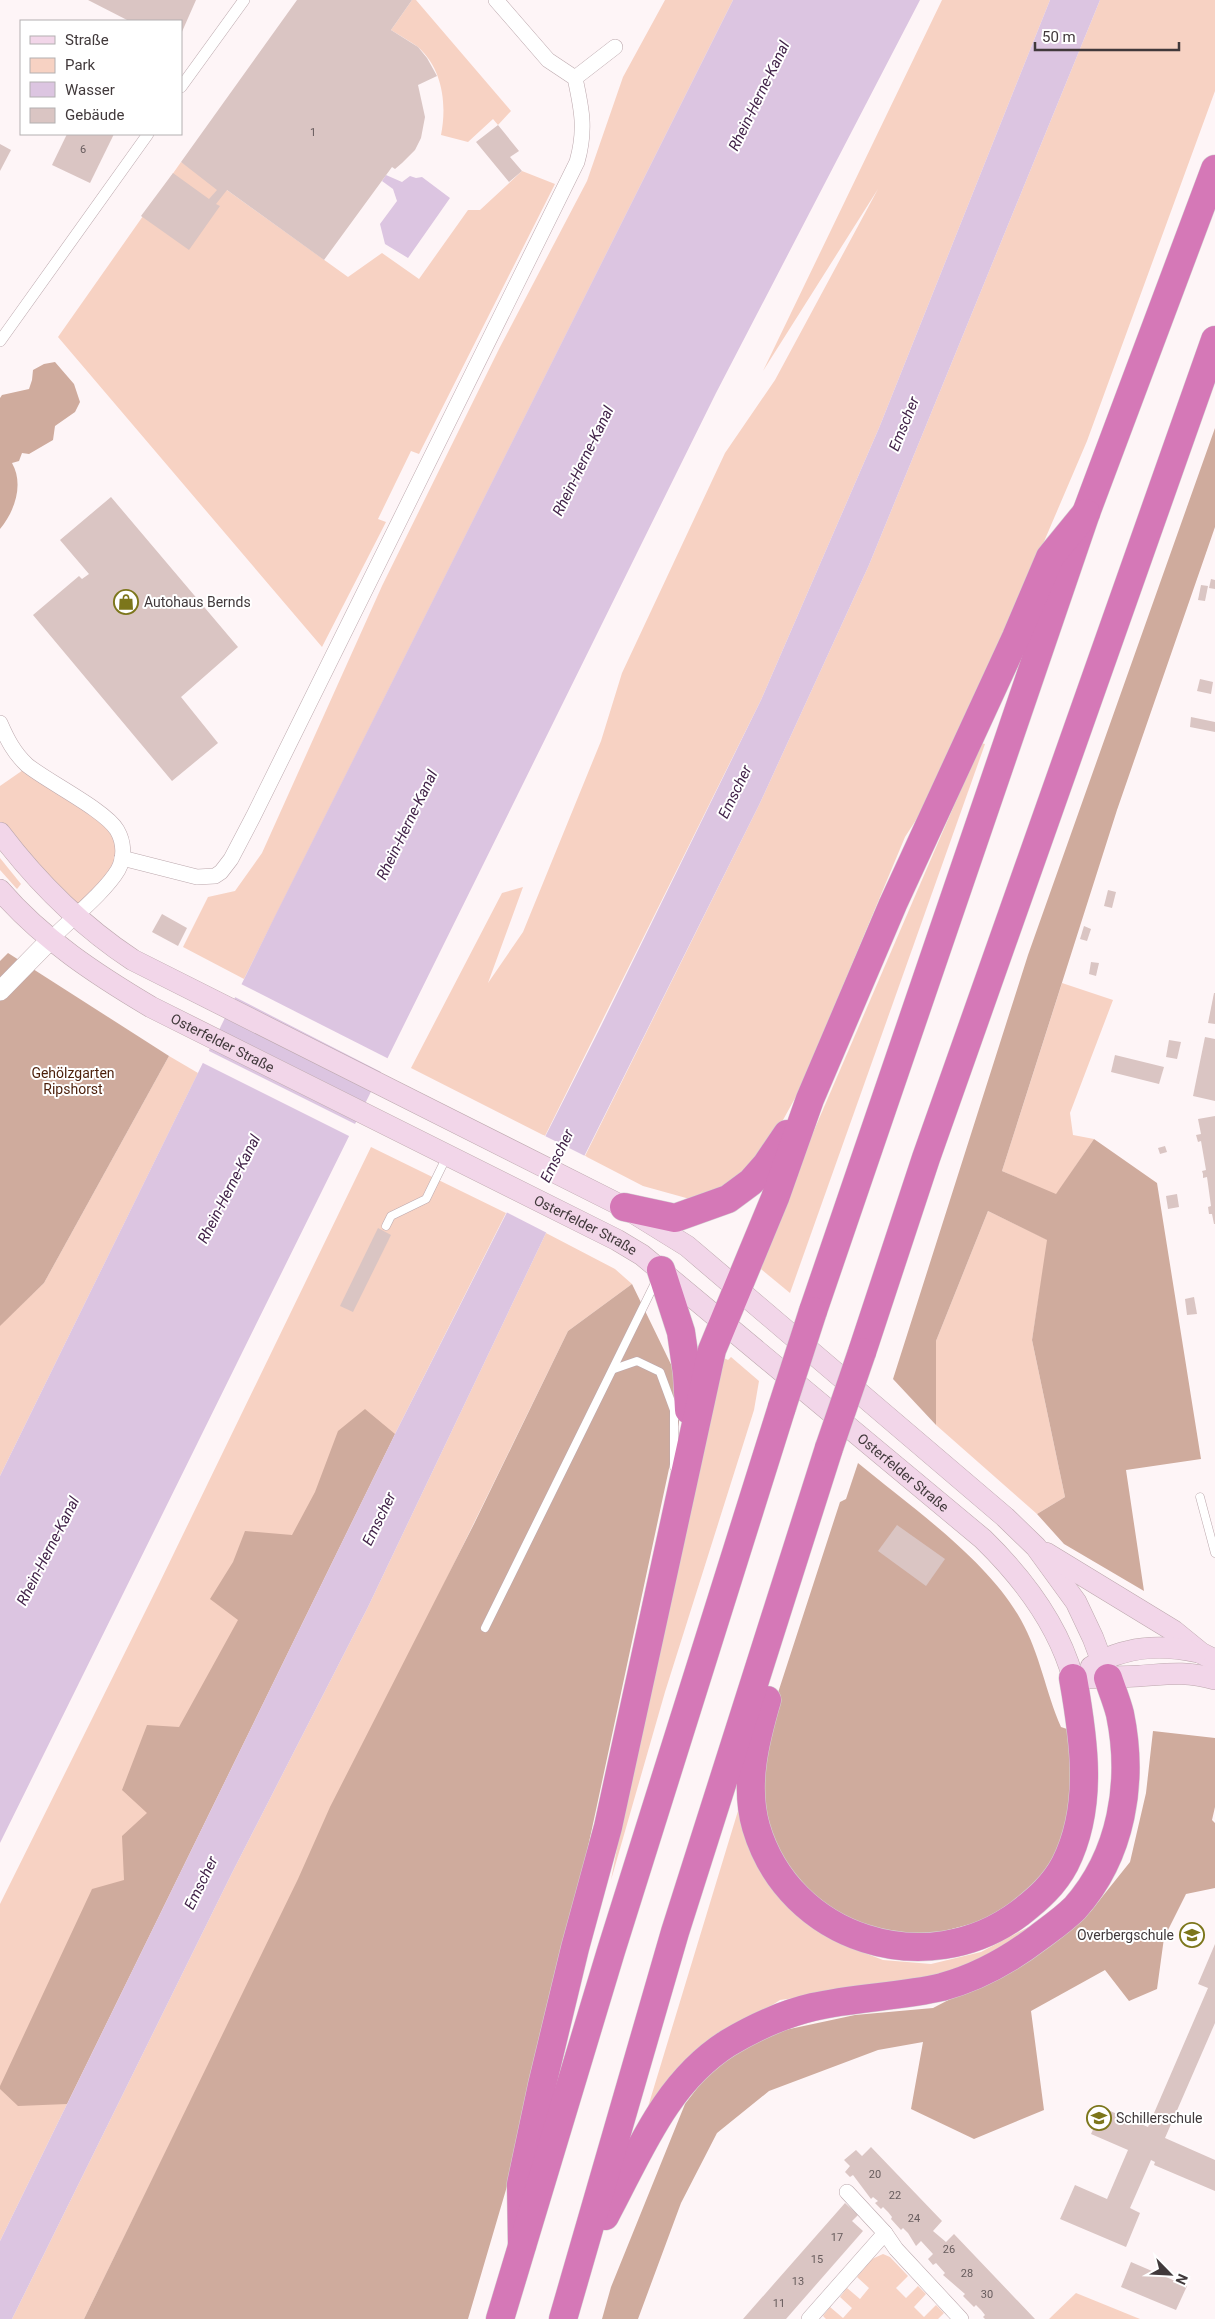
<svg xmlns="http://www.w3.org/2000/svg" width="1215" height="2319" viewBox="0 0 1215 2319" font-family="Roboto,sans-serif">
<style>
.green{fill:#f7d2c3}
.forest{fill:#cfab9d}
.water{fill:#dcc5e1}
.pier{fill:#fef5f7}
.building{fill:#dac5c3}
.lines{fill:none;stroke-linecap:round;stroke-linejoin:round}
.service-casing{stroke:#bca8ad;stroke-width:9}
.pedestrian-casing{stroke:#bca8ad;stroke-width:12}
.minor-casing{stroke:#bca8ad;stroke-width:16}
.tertiary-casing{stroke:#bca8ad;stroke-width:20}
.secondary-casing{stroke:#bca8ad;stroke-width:22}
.motorway-casing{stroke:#d5d3d4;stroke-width:29}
.service{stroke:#fff;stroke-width:8}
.pedestrian{stroke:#fff;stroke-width:11}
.minor{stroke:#fff;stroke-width:15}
.tertiary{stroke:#fff;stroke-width:19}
.secondary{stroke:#f2d6e9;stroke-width:21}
.motorway{stroke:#d578b7;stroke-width:28}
.motorway-bridge-casing{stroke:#d5d3d4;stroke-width:29;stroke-linecap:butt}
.motorway-bridge{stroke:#d578b7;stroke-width:28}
.labels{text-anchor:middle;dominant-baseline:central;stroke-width:4;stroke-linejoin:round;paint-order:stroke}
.number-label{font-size:11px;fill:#675c5d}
.poi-label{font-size:14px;fill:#41393b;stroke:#fff;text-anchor:start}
.street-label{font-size:14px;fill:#41393b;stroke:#fff}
.park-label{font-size:14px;fill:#4c1f0a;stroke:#fff}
.water-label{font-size:15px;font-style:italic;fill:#422349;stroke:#fff}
</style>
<rect width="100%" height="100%" fill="#fef5f7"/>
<g class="green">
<path d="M412,0H416L511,111L498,125L493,119L468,142L441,135C447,105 443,69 418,47C410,41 400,36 391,30Z"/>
<path d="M665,0H733L244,979L183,947L208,897L235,891L262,853L382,586L500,347L587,181L623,77Z"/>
<path d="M942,0H1050L879,428L761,700L545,1136L411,1068L502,893L523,887L488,983L523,932L601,741L622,673L725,453L775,380L878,189L763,371Z"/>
<path d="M1100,0H1215V91L1087,441L943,778L905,837L799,1091L767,1149L733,1185L697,1201L643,1186L585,1156L760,803L869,565Z"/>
<path d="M181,162L220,185L348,277L382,253L419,279L468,210H480L522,171L555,184L419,454L411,451L378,519L386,522L322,647L58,337Z"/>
<path d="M981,743L985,744L790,1293L756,1265Z"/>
<path d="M26,768L112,825L122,859L75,914L0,829V786Z"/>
<path d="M0,858L21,884L17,889L0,870Z"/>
<path d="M1062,983L1113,1000L1070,1113L1073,1135L1094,1139L1056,1195L1002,1171Z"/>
<path d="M169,1056L198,1073L0,1476V1325L44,1283Z"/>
<path d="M371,1147L506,1213L395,1434L0,2241V1904L158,1586Z"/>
<path d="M988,1211L1048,1240L1032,1340L1065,1497L1037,1514L936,1425V1341Z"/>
<path d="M546,1233L615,1269L632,1284L568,1331L84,2319H12L232,1873L368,1607Z"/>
<path d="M720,1356L728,1360L731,1357L759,1381L754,1410L665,1692L611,1880L648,1683Z"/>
<path d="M741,1801L797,1910L839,1943L883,1960L931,1964L981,1952L1036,1923L987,1959L924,1980L780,2000L728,2034L644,2120Z"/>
<path d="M883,2254L890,2257L908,2276L896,2288L906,2298L918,2286L926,2294L914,2307L924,2317L936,2305L944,2313L938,2319H826L823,2316L830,2307L843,2318L852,2308L840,2297L847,2288L860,2299L869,2288L857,2277L872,2259Z"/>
<path d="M1076,2293L1140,2319H1049Z"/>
</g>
<g class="forest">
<path d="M55,362L74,384L80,402L75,412L55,426L53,440L29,454L22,453L19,461L12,463C24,484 15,511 0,529V398L2,395L29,389L32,380L33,370L44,364Z"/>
<path d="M1215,428V527L1117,810L1002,1171L1056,1194L1094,1139L1157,1183L1201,1459L1126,1470L1144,1591L1064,1544L1037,1514L1065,1497L1032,1340L1047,1240L988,1211L936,1341V1425L893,1379L1028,955Z"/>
<path d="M8,953L169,1056L44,1283L0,1326V961Z"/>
<path d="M632,1284L682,1387L679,1422L554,2006L515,2159L468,2319H84L298,1879L330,1807L474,1524L568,1331Z"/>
<path d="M365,1409L395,1434L67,2104L18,2106L0,2089V2086L92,1889L124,1880L122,1836L147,1813L122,1790L147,1725L179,1727L238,1620L210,1599L233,1562L245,1531L292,1535L315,1492L338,1431Z"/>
<path d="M858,1463C911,1507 988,1560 1021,1620C1040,1654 1046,1693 1061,1727L1073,1731L1076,1754L1067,1829L1049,1872L994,1918L921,1937L872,1930L846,1918L812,1895L788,1869L769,1828L761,1790L774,1705L840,1502L846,1499Z"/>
<path d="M1153,1731L1215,1738V1807L1212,1820L1215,1823V1888L1186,1894L1164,1938L1157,1989L1129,2001L1105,1970L1031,2011L1044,2110L974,2139L911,2109L923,2042L878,2050L769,2091L717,2133L681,2203L638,2319H602L611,2287L685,2104L711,2070L771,2033L855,2015L933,2008L1022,1962L1090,1912L1130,1862L1146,1793Z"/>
</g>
<g class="water">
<path d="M733,0H920L716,393L0,1843V1476L274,918Z"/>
<path d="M1050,0H1100L869,565L760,803L546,1233L368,1607L232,1873L12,2319H0V2241L395,1434L601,1026L761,700L879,428Z"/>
<path d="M386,175L402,182L410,176L416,178L422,177L450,198L408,258L385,244L380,224L397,201L393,189L382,181Z"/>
</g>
<g class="pier">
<path d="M239,983L389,1059L383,1073L233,996Z"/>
<path d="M207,1050L357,1125L351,1137L201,1062Z"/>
<path d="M543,1135L587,1157L549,1234L504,1211Z"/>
</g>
<g class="building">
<path d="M88,0H196L181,34V21H129Z"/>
<path d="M297,0H412L391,30L418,47L427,58L437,76L418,85L425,117L421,138L415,150L402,163L395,169L392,167L324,260L227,190L216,204L220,206L189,250L141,216L173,173L209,199L217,190L181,162Z"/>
<path d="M498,125L519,151L510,157L522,171L509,182L476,142Z"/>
<path d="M67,134H114L90,183L52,165Z"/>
<path d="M0,144L11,150L0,171Z"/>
<path d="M111,497L238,647L181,697L218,743L172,781L33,615L79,576L82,579L89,574L60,540Z"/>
<path d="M1211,579L1215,580V589L1209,588Z"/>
<path d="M1201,585L1208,586L1205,601L1198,600Z"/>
<path d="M1200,679L1213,682L1211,694L1197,691Z"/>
<path d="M1191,717L1215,722V732L1190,727Z"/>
<path d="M1108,890L1116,892L1112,908L1104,906Z"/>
<path d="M162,914L187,928L178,946L152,932Z"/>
<path d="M1084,926L1091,929L1087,941L1080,939Z"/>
<path d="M1091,962L1099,963L1096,976L1089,974Z"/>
<path d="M1214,993H1215V1024L1208,1023Z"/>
<path d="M1205,1037L1215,1039V1101L1193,1096Z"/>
<path d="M1169,1040L1181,1042L1177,1059L1166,1057Z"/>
<path d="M1115,1055L1164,1067L1159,1084L1111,1072Z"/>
<path d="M1215,1116V1224H1214L1212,1214H1209L1208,1207L1211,1206L1207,1177L1203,1178V1174L1202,1171L1206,1170L1201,1141L1198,1142L1196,1135L1201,1134L1198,1119Z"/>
<path d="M1165,1146L1167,1152L1160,1154L1158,1148Z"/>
<path d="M1177,1194L1179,1207L1168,1209L1166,1196Z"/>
<path d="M378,1228L391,1235L353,1312L340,1306Z"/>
<path d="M1194,1297L1197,1314L1187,1315L1185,1299Z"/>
<path d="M897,1525L945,1559L926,1586L878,1551Z"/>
<path d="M1215,1944V2023L1165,2138L1215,2160V2191L1154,2165L1155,2162L1151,2160L1130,2208L1140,2213L1126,2247L1060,2219L1075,2185L1107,2199L1128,2150L1091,2134L1103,2108L1148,2127L1208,1988L1198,1984Z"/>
<path d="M871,2147L942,2221L933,2231L946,2242L954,2234L1035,2319H985L983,2317L985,2315L981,2310L976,2305L974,2307L963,2296L965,2294L943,2275L945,2273L936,2263L933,2265L928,2259L933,2254L921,2241L916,2246L908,2233L903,2228L901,2230L891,2219L892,2217L888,2212L883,2207L881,2209L875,2203L878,2201L873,2197L871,2199L853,2175L850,2177L845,2172L850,2166L844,2160L856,2150L862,2156Z"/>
<path d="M845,2203L858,2215L852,2221L863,2231L786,2319H743Z"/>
<path d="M1131,2262L1187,2286L1176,2310L1121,2287Z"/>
</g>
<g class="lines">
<defs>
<g id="service">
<path d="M386,1226L391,1216L426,1199L447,1156"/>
<path d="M614,1369L637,1361L660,1372L674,1410V1467"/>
<path d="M1200,1497L1215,1553"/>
<path d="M485,1628L656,1281"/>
</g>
<g id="pedestrian">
<path d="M181,87L244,0"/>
<path d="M0,341L148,134"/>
</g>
<g id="minor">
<path d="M575,78L615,47"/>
<path d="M0,723C7,739 14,753 27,765C48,782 105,810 117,830C124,842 125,857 118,870C105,892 70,920 51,939"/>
<path d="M122,858L197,877L215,876L221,872L231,859L253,817L577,162C586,130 582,110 575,78L548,60L496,0"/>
<path d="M847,2192L885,2233"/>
<path d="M809,2319L885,2233L896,2249L961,2319"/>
</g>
<path id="tertiary" d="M0,991L51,939"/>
<g id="secondary">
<path d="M0,833C38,883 80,925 133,960L624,1207L687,1246L1005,1517L1036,1547L1076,1602L1093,1638L1108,1678"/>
<path id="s1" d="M0,890C42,939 97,975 151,1007L617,1240L642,1255L983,1539C1023,1578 1058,1624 1073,1678"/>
<path d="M1046,1553L1174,1631L1201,1653L1215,1660"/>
<path d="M1091,1667C1123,1646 1162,1644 1198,1652"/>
<path d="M1073,1678C1095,1678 1117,1677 1139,1676C1169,1674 1185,1671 1215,1679"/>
</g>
<g id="motorway">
<path d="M624,1207L675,1218L728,1199L751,1182L766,1165L787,1134"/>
<path d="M661,1270L681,1332L687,1374L689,1410"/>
<path d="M813,1311L1086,513L1215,169"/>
<path d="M862,1352L926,1158L1215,340"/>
<path d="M767,1700C755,1741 744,1785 756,1827C789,1940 927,1983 1020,1913C1038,1899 1054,1885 1065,1864C1094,1806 1084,1740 1073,1678"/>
<path d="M605,2216C639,2153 665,2083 728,2043C755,2027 783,2014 813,2007C856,1997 900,1997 942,1987C979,1977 1009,1960 1039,1937C1051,1928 1064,1919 1075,1908C1122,1855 1134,1782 1120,1714C1117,1702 1112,1690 1108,1678"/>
<path d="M522,2245L521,2184L542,2085L575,1948L608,1827L712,1350L775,1198L810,1099L893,904L1016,637L1050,557L1086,513"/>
<path d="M500,2319L611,1951L782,1407"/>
<path d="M563,2319L675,1932L829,1448"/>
</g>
</defs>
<use href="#service" class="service-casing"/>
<use href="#pedestrian" class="pedestrian-casing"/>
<use href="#minor" class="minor-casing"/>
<use href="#tertiary" class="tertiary-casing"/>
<use href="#secondary" class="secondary-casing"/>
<use href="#motorway" class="motorway-casing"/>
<use href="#service" class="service"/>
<use href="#pedestrian" class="pedestrian"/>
<use href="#minor" class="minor"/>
<use href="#tertiary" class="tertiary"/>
<use href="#secondary" class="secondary"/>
<use href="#motorway" class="motorway"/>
<defs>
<g id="motorway-bridge">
<path d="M782,1407L813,1311"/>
<path d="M829,1448L862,1352"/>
</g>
</defs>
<use href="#motorway-bridge" class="motorway-bridge-casing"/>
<use href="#motorway-bridge" class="motorway-bridge"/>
</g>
<defs>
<symbol id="shop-ring" viewBox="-11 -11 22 22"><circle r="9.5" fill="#fff" stroke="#7c761b" stroke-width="1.5"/><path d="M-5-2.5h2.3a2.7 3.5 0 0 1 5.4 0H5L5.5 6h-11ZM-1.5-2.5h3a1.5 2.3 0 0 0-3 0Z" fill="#7c761b"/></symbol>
<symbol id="school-ring" viewBox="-11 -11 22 22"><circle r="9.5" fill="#fff" stroke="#7c761b" stroke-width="1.5"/><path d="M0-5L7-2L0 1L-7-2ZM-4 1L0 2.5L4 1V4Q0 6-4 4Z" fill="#7c761b"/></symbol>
</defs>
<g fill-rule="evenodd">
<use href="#shop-ring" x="112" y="588" width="28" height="28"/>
<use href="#school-ring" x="1178" y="1921" width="28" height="28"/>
<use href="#school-ring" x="1085" y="2104" width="28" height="28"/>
</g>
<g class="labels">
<g class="number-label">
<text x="313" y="132">1</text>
<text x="83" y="149">6</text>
<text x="875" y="2174">20</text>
<text x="895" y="2195">22</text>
<text x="914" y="2218">24</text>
<text x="837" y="2237">17</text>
<text x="949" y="2249">26</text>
<text x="817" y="2259">15</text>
<text x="967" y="2273">28</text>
<text x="798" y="2281">13</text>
<text x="987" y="2294">30</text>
<text x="779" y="2303">11</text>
</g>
<g class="poi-label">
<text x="144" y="602">Autohaus Bernds</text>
<text x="1174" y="1935" text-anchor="end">Overbergschule</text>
<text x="1116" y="2118">Schillerschule</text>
</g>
<g class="street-label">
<text stroke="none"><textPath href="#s1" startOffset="272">Osterfelder Straße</textPath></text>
<text stroke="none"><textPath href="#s1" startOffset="678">Osterfelder Straße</textPath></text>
<text stroke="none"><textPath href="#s1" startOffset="1082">Osterfelder Straße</textPath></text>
</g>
<g class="park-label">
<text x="73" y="1073">Gehölzgarten<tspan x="73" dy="16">Ripshorst</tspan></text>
</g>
<g class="water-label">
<text transform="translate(759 96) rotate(-64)">Rhein-Herne-Kanal</text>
<text transform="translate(904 424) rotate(-68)">Emscher</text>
<text transform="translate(583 461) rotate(-64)">Rhein-Herne-Kanal</text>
<text transform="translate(735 792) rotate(-64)">Emscher</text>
<text transform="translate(407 825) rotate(-64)">Rhein-Herne-Kanal</text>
<text transform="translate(557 1156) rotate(-64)">Emscher</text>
<text transform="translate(229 1189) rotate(-63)">Rhein-Herne-Kanal</text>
<text transform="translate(379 1519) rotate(-64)">Emscher</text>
<text transform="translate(48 1551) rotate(-63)">Rhein-Herne-Kanal</text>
<text transform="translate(201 1883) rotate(-64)">Emscher</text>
</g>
</g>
<rect x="20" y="20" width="162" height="115" fill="#ffffff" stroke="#b3b0b1"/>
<rect x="30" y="36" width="25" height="8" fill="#f2d6e9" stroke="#b3b0b1"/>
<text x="65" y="45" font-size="15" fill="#41393b">Straße</text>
<rect x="30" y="58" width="25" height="15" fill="#f7d2c3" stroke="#b3b0b1"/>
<text x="65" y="70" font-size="15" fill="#41393b">Park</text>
<rect x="30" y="82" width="25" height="15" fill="#dcc5e1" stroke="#b3b0b1"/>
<text x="65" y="95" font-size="15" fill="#41393b">Wasser</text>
<rect x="30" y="108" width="25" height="15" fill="#dac5c3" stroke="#b3b0b1"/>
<text x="65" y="120" font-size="15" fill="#41393b">Gebäude</text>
<g transform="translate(1170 2274) rotate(114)" stroke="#ffffff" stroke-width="4" paint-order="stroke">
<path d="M0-4L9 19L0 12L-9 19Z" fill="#41393b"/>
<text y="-8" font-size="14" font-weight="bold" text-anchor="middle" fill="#41393b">N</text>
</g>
<path d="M1035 42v8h144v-8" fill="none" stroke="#41393b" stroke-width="2.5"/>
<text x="1042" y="42" font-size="15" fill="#41393b" stroke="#ffffff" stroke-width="4" paint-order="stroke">50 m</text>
</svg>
